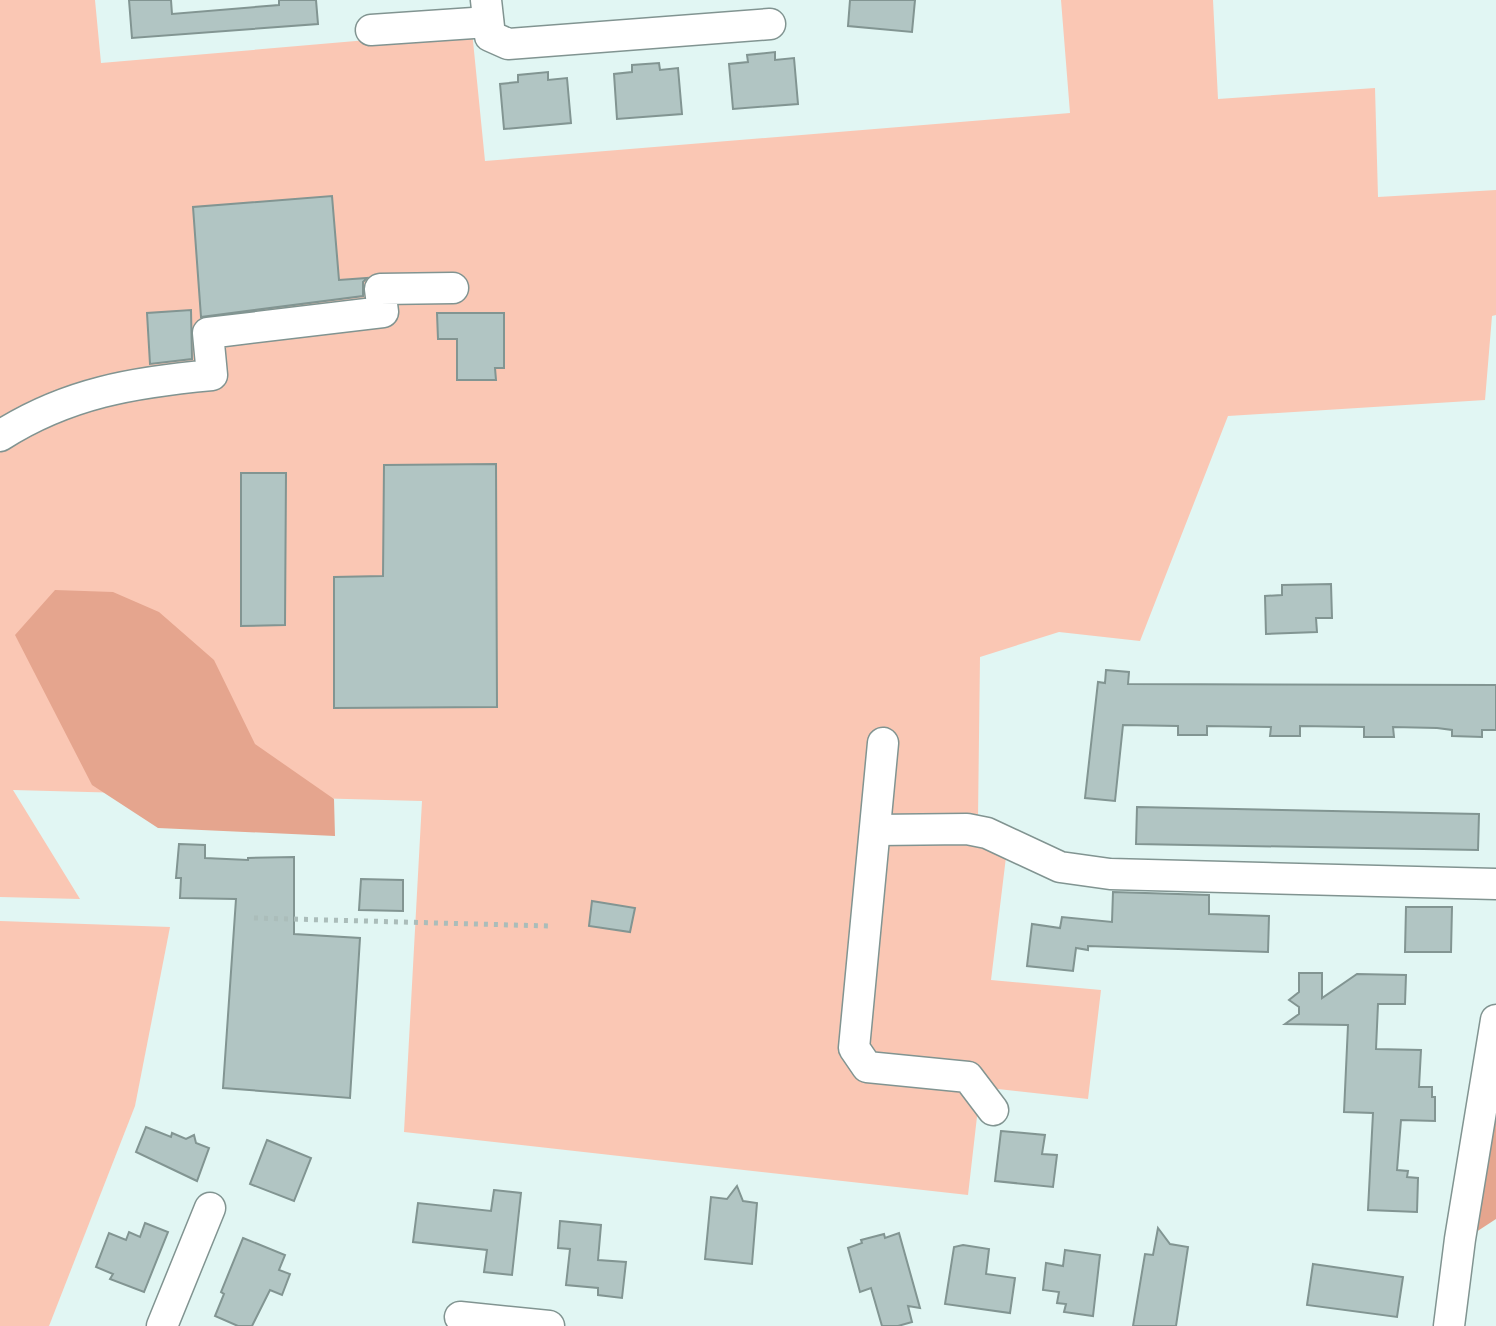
<svg xmlns="http://www.w3.org/2000/svg" width="1496" height="1326" viewBox="0 0 1496 1326" font-family="'Space Grotesk',sans-serif">
<style>
.green{fill:#fac7b4}
.forest{fill:#e5a58e}
.building{fill:#b1c5c3;stroke:#829592;stroke-width:2}
.lines{fill:none;stroke-linecap:round;stroke-linejoin:round}
.minor-casing{stroke:#819491;stroke-width:33}
.path{stroke:#abbdba;stroke-width:5;stroke-dasharray:4 6;stroke-linecap:butt}
.minor{stroke:#fff;stroke-width:30}
</style>
<rect width="100%" height="100%" fill="#e1f6f3"/>
<g class="green">
<path d="M0,0H95L101,63L472,31L485,161L1070,113L1061,0H1213L1218,99L1375,88L1378,197L1496,190V315L1492,316L1485,400L1228,416L1140,641L1059,632L980,657L978,817L1006,857L991,980L1101,990L1088,1099L998,1089L978,1108L968,1195L404,1132L422,801L13,790L80,899L0,897Z"/>
<path d="M0,921L170,927L135,1106L49,1326H0Z"/>
</g>
<g class="forest">
<path d="M55,590L113,592L159,612L214,660L255,744L334,799L335,836L158,828L92,785L15,635Z"/>
<path d="M1496,1102V1219L1473,1234Z"/>
</g>
<g class="building">
<path d="M129,0H171L172,14L279,5V0H316L318,24L132,38Z"/>
<path d="M850,0H915L912,32L848,26Z"/>
<path d="M775,52V60L794,58L798,104L733,109L729,64L748,62L747,55Z"/>
<path d="M659,63L660,70L678,68L682,114L617,119L614,74L632,72V65Z"/>
<path d="M548,72V80L567,78L571,123L504,129L500,84L518,82V75Z"/>
<path d="M332,196L339,280L367,278L363,282V296L201,317L193,207Z"/>
<path d="M191,310L192,359L150,364L147,313Z"/>
<path d="M437,313H504V368H495L496,380H457V339H438Z"/>
<path d="M496,464L497,707L334,708V577L383,576L384,465Z"/>
<path d="M241,473H286L285,625L241,626Z"/>
<path d="M1331,584L1332,618H1316L1317,632L1266,634L1265,596L1282,595V585Z"/>
<path d="M1106,670L1129,672L1128,684L1496,685V730H1482V737L1452,736V730L1437,728L1393,727L1394,737H1364V727L1300,726V736H1270L1271,727L1207,726V735H1178V726L1123,725L1115,801L1085,798L1098,682L1105,683Z"/>
<path d="M1137,807L1479,814L1478,850L1136,844Z"/>
<path d="M179,844L205,845V858L248,860V858L294,857V934L360,938L350,1098L223,1088L236,899L180,898L181,878H176Z"/>
<path d="M361,879L403,880V911L359,910Z"/>
<path d="M1113,892L1209,895V914L1269,916L1268,952L1088,946V950L1076,948L1073,971L1027,966L1032,924L1060,928L1062,917L1112,922Z"/>
<path d="M592,901L635,908L630,932L589,926Z"/>
<path d="M1406,907H1452L1451,952H1405Z"/>
<path d="M1299,973H1322V998L1357,974L1406,975L1405,1004H1378L1376,1049L1421,1050L1419,1087H1432V1097H1435V1121L1401,1120L1397,1170L1408,1171L1407,1177L1418,1178L1417,1212L1368,1210L1373,1113L1344,1112L1348,1025L1285,1024L1299,1014V1007L1289,1000L1299,992Z"/>
<path d="M146,1127L171,1137L172,1133L186,1139L194,1135L196,1143L209,1148L197,1181L136,1152Z"/>
<path d="M1001,1131L1045,1135L1042,1154L1057,1155L1053,1187L995,1181Z"/>
<path d="M267,1140L311,1158L294,1201L250,1184Z"/>
<path d="M737,1186L743,1201L757,1203L752,1264L705,1259L711,1197L727,1199Z"/>
<path d="M494,1190L521,1193L512,1275L484,1272L487,1250L413,1242L418,1203L491,1211Z"/>
<path d="M560,1221L601,1225L598,1260L626,1262L622,1298L598,1295V1288L566,1285L570,1249L558,1248Z"/>
<path d="M145,1223L168,1232L144,1292L110,1279L113,1274L96,1267L109,1233L126,1240L129,1232L140,1237Z"/>
<path d="M1158,1228L1170,1244L1188,1247L1176,1326H1133L1145,1254L1153,1255Z"/>
<path d="M899,1233L920,1308L908,1306L912,1322L898,1326H882L871,1288L860,1292L848,1248L862,1243L861,1240L884,1234L885,1238Z"/>
<path d="M243,1238L285,1255L279,1270L290,1274L282,1295L270,1290L252,1326H238L215,1316L224,1294L221,1292Z"/>
<path d="M963,1245L989,1249L986,1274L1015,1278L1010,1313L945,1304L954,1247Z"/>
<path d="M1065,1250L1100,1255L1093,1316L1064,1312L1066,1304L1057,1303L1059,1292L1043,1290L1046,1263L1063,1266Z"/>
<path d="M1313,1264L1403,1277L1397,1317L1307,1305Z"/>
</g>
<g class="lines">
<defs>
<g id="minor">
<path d="M486,0L490,36L508,44L770,24"/>
<path d="M371,30L488,22"/>
<path d="M0,436C67,393 135,382 212,375L208,333L383,312L380,289L453,288"/>
<path d="M883,743L854,1048L867,1067L968,1077L993,1110"/>
<path d="M876,830L967,829L987,833L1060,867L1110,874L1496,884"/>
<path d="M460,1317L549,1326"/>
<path d="M162,1326L210,1208"/>
<path d="M1449,1326L1460,1239L1496,1020"/>
</g>
</defs>
<use href="#minor" class="minor-casing"/>
<path class="path" d="M254,918L549,926"/>
<use href="#minor" class="minor"/>
</g>
</svg>
